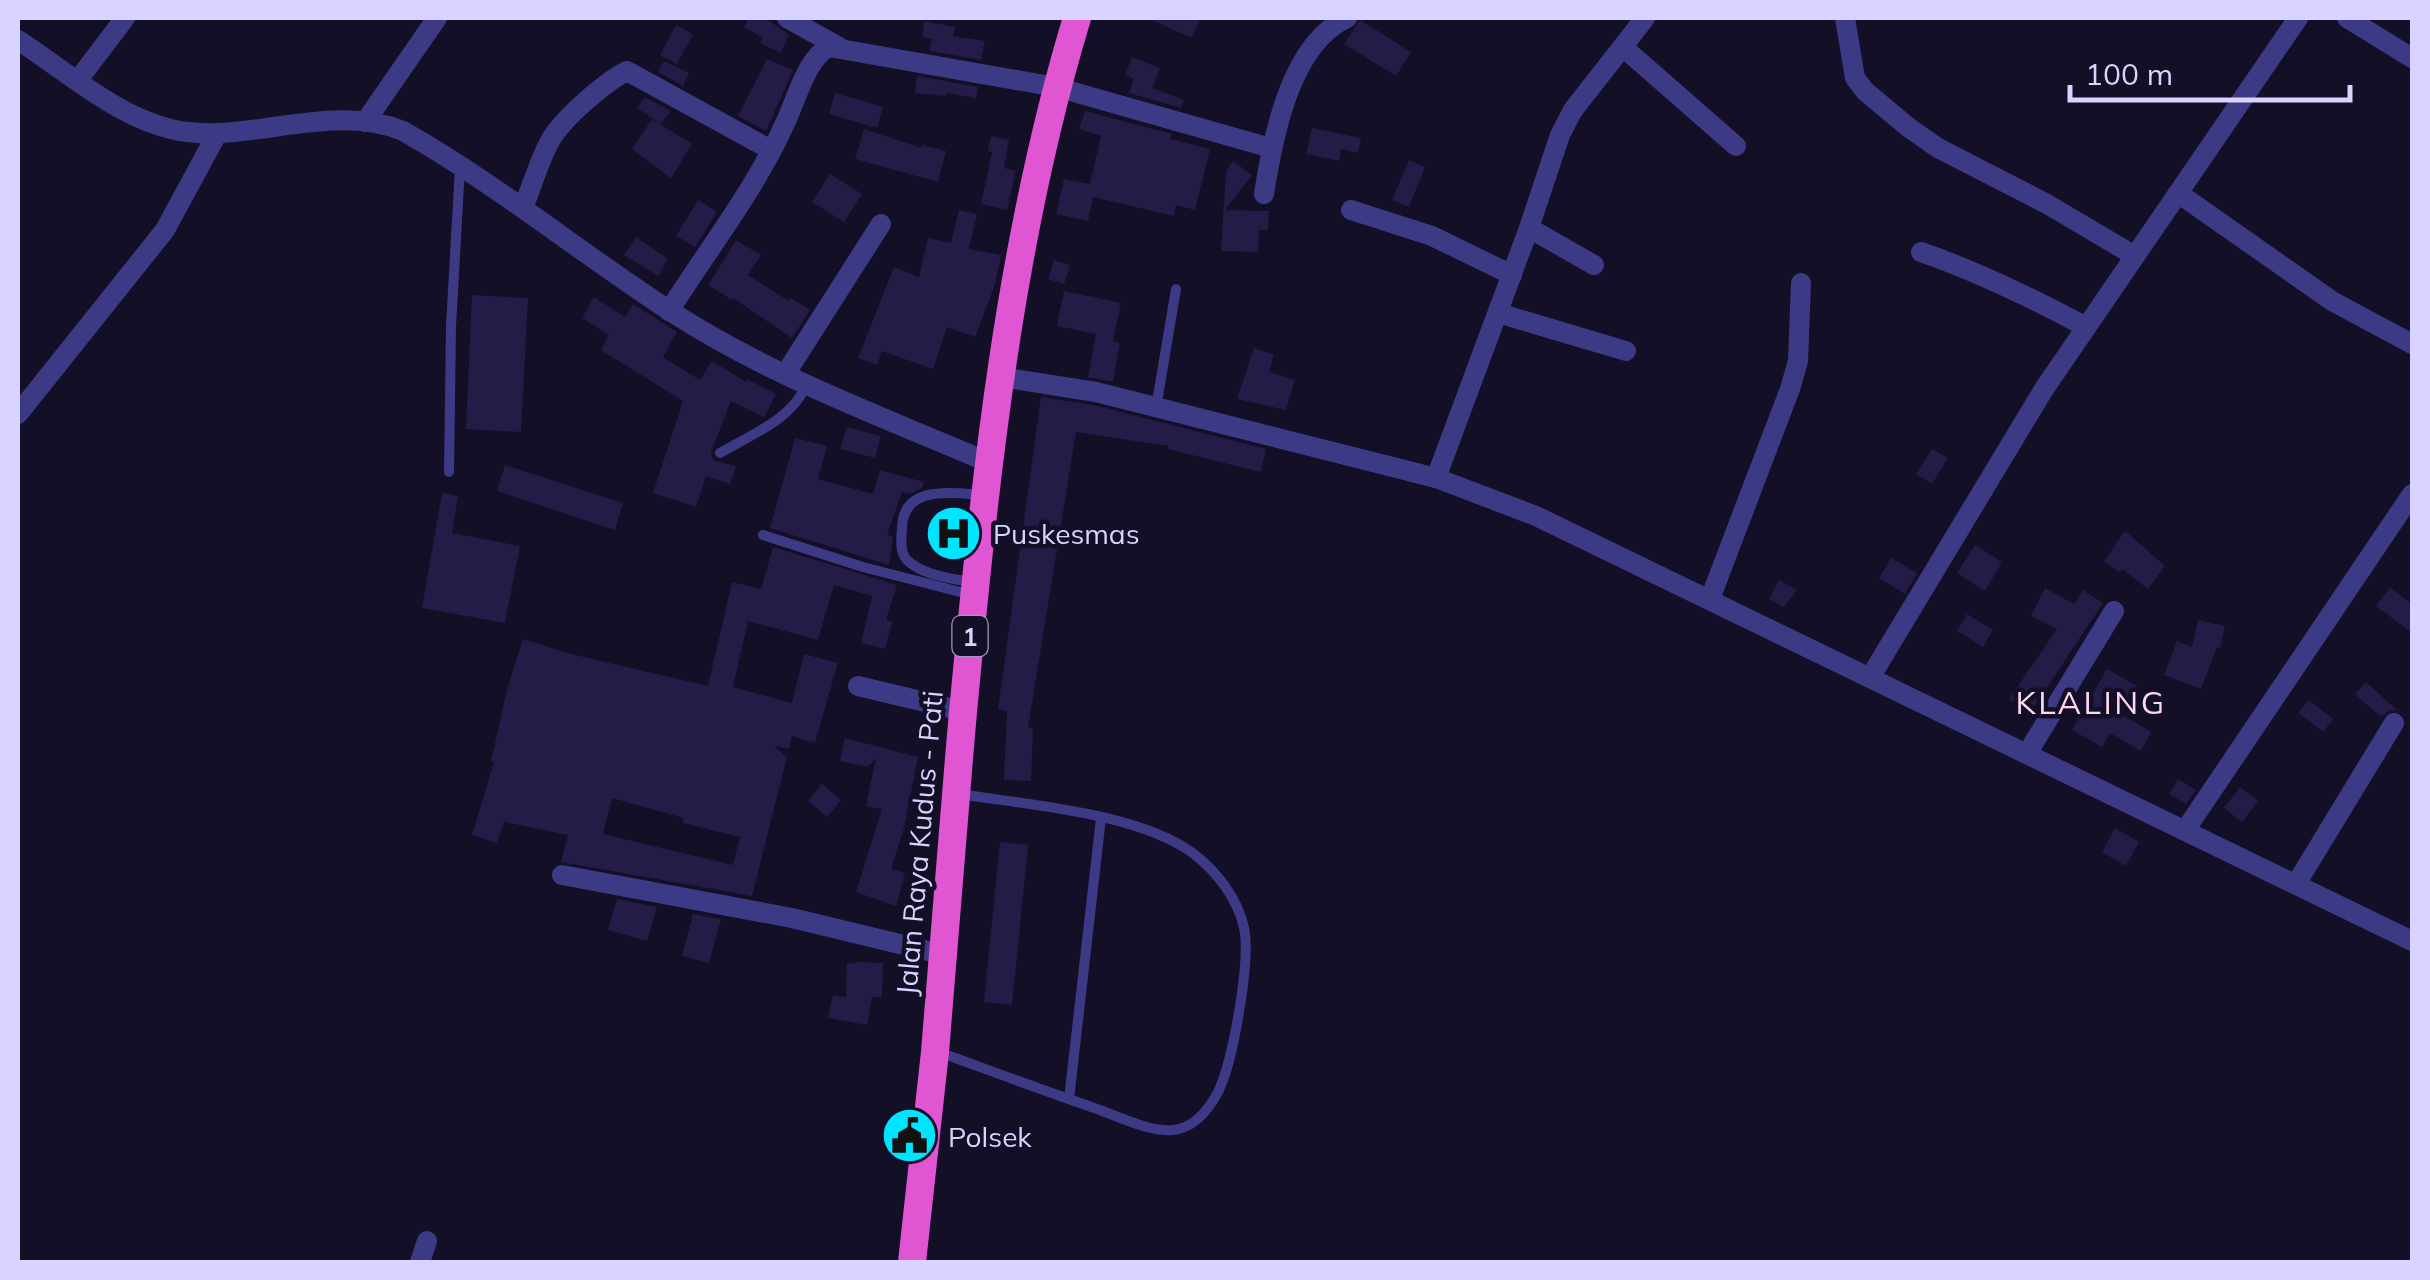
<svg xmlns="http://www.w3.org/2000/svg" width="2430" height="1280" viewBox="0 0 2430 1280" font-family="Mulish,sans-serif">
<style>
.building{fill:#241b47;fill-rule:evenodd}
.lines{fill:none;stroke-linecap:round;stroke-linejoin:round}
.service{stroke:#3d3a85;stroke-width:10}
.minor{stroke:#3d3a85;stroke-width:20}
.trunk{stroke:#e055d1;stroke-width:28}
.labels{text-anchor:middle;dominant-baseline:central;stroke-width:9;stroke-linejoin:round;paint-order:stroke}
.shield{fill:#130f26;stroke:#9e99be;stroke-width:2.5}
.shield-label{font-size:25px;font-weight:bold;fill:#d9d4ff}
.poi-label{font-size:28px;fill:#d9d4ff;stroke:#130f26;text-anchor:start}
.street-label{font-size:28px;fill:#d9d4ff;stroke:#130f26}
.quarter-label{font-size:32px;letter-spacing:2.5px;fill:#ffd6f0;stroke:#130f26}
</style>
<rect width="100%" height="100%" fill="#130f26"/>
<g class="building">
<path d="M749,18H765L789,35L781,53L760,43L763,38L744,27Z"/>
<path d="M1148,18H1201L1191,38Z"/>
<path d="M1360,20L1411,52L1396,76L1344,44Z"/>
<path d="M924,21L955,27L953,36L985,41L981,60L929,51L932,39L922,37Z"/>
<path d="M676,25L693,34L677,64L660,55Z"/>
<path d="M1132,57L1160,68L1152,88L1184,100L1181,108L1129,93L1134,79L1125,75Z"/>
<path d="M767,59L793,70L766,131L738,116Z"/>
<path d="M664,61L689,73L683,86L658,72Z"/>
<path d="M917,76L978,87L976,98L946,93L945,96L915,93Z"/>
<path d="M835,93L883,107L877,128L829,114Z"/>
<path d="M645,97L671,111L661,124L637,108Z"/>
<path d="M1085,111L1172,134L1170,139L1210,149L1195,210L1176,205L1174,216L1093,197L1088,221L1056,214L1064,179L1090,184L1101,136L1079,129Z"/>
<path d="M652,119L692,144L671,178L632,149Z"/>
<path d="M1312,128L1361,138L1358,153L1341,149L1339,161L1306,154Z"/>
<path d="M864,129L922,148V145L946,151L938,182L855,159Z"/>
<path d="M991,136L1009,140L1004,168L1016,171L1007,210L981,204L992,152H988Z"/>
<path d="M1409,160L1425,167L1409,207L1392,200Z"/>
<path d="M1233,161L1252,175L1225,210L1269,211L1268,230H1259L1258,252L1221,251L1226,171Z"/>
<path d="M830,174L862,194L844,222L812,202Z"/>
<path d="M698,200L717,212L695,247L676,236Z"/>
<path d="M959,210L977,214L969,249L1001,255L995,285L975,337L947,327L933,369L882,351L877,365L858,358L894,267L919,277L928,238L951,243Z"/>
<path d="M636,237L668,259L658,276L624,255Z"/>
<path d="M736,240L761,255L748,275L789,301L791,298L810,310L792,338L733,298L732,300L708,285Z"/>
<path d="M1054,260L1070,265L1064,284L1048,279Z"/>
<path d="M1064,291L1121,303L1113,341L1120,343L1113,382L1088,377L1096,334L1057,326Z"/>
<path d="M472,295L528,298L521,432L466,429Z"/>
<path d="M594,297L625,317L633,304L677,332L663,357L700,380L712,361L746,382L747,379L776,394L764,417L731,401L711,452L712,458L716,461L736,466L730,484L706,476L696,507L653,493L683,401L601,350L609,335L582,318Z"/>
<path d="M1254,348L1274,355L1269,372L1295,380L1286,410L1237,399Z"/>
<path d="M1041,397L1093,405L1266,449L1261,472L1168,449V446L1076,432L1028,728H1033L1031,781L1004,780L1007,711L998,709Z"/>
<path d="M847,427L881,436L875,458L840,449Z"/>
<path d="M795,438L827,446L818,479L873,494L880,470L924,482L922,488L910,494L902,492L887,535L893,537L889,565L770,528Z"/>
<path d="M1932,449L1948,458L1932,484L1916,474Z"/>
<path d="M505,465L623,503L615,530L497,491Z"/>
<path d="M442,493L458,496L452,533L520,546L505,623L422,608Z"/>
<path d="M2125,531L2165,566L2148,589L2122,569L2120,572L2104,561Z"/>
<path d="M1975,545L2002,562L1985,591L1957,573Z"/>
<path d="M773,547L897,585L886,620L892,622L885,649L861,643L872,596L834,585L818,640L748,621L733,687L792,703L804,654L838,663L815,743L792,736L789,749L774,746L787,757L752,896L561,862L568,835L504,822L497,843L472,835L494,762L491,761L507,689L523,639L571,654L708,686L732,582L761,589ZM612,798L684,818L683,823L740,837L733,865L603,834Z"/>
<path d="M1891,558L1917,573L1905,594L1879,578Z"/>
<path d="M1779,580L1797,590L1784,607L1769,599Z"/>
<path d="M2390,587L2412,604V633L2376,606Z"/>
<path d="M2045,588L2074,604L2083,590L2103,603L2030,713L2009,699L2057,629L2031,616Z"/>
<path d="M1967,614L1993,630L1983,647L1957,631Z"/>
<path d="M2198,620L2225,626L2220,648L2217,647L2201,689L2164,675L2177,641L2192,647Z"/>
<path d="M2107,669L2137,686L2121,714L2151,732L2141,751L2110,733L2102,747L2072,730Z"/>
<path d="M2366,682L2397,710L2388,711L2381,717L2355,694Z"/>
<path d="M2309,700L2333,719L2323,732L2298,713Z"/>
<path d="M845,738L918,757L904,828L891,869L905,873L896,906L856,892L882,809L866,806L876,758L868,767L840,761Z"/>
<path d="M2178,779L2196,790L2186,804L2169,794Z"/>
<path d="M822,784L841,800L827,817L808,801Z"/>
<path d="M2240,787L2258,801L2242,822L2224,808Z"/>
<path d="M2115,828L2139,842L2126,866L2102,852Z"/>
<path d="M1000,842L1028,845L1012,1005L984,1002Z"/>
<path d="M617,899L657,907L647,941L608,930Z"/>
<path d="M693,914L721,919L709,963L682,956Z"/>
<path d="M860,962L883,963L882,997H872L867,1025L828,1018L833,995L846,997L847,964Z"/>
</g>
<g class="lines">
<g class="service">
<path d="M1156,408L1176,289"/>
<path d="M720,453C750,435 793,419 806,385"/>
<path d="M449,472L451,326L460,167"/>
<path d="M763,535L863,567L972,595"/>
<path d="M974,583C953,578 922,576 906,559C900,551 901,539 902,529C902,484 953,493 983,495"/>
<path d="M936,1051C991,1071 1045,1091 1100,1110C1122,1118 1150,1132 1173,1130C1194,1128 1209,1109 1218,1092C1233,1063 1251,959 1244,928C1238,899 1217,872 1194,854C1139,813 1028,805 960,794"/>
<path d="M1069,1099L1101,818"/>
</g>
<g class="minor">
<path d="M787,18L839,47"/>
<path d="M1845,18L1855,78L1865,91L1908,127L1938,148L2047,204L2135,256"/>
<path d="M2347,18L2412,58"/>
<path d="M18,40C69,73 124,124 187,132C258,140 334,103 403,131C495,183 578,251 667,309C766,374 880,416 988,462"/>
<path d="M1624,48L1736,146"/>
<path d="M78,80L125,18"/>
<path d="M365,122L437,18"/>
<path d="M2178,193L2332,301L2412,344"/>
<path d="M1264,194C1273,137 1290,44 1347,18"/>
<path d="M523,208C532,186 539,161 550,141C562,119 605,82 627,71L771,150"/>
<path d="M1351,210L1432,236L1512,275"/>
<path d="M1529,228L1594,265"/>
<path d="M1921,252C1979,272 2032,298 2086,327"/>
<path d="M669,311C709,248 757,187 787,119C797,97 807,58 829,47L1056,87L1271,148"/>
<path d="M1498,313L1626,351"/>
<path d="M786,373L881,224"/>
<path d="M1001,377L1096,392L1436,478L1536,516L2412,941"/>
<path d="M18,414L165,230L217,134"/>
<path d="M1436,478L1529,228L1560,135L1573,110L1645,18"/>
<path d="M1710,599L1790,389L1798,361L1801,283"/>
<path d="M1871,676L2044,389L2298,18"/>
<path d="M858,686L963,711"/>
<path d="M2028,752L2114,611"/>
<path d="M2186,829L2412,494"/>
<path d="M562,875L792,918L941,954"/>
<path d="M2296,884L2394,723"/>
<path d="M420,1262L427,1241"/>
</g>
<path class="trunk" d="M912,1262C919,1192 928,1122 935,1052C945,938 953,825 963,712C985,479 1009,242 1077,18"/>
</g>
<defs>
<symbol id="hospital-disc" viewBox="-11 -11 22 22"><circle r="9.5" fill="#00e5ff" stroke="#130f26"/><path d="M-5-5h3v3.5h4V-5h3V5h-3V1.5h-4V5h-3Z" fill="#111"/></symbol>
<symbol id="civic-disc" viewBox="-11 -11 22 22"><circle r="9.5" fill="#00e5ff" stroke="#130f26"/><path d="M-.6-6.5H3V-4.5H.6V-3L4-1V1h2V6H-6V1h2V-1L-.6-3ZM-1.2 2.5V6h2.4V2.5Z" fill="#111"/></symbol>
</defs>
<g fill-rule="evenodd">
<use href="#hospital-disc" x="922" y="502" width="63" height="63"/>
<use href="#civic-disc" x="878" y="1104" width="63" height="63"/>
</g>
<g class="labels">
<rect class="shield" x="952.5" y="616" width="35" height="40" rx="8"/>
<g class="shield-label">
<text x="970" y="636">1</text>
</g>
<g class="poi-label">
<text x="993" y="533">Puskesmas</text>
<text x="948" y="1136">Polsek</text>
</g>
<g class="street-label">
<text transform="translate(919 843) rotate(-85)">Jalan Raya Kudus - Pati</text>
</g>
<g class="quarter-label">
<text x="2091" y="702">KLALING</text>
</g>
</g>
<rect width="2430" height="1280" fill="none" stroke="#d9d4ff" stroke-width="40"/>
<path d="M2070 85v15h280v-15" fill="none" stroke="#d9d4ff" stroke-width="5"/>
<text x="2085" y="85" font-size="30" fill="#d9d4ff" stroke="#130f26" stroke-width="8" paint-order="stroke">100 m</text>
</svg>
